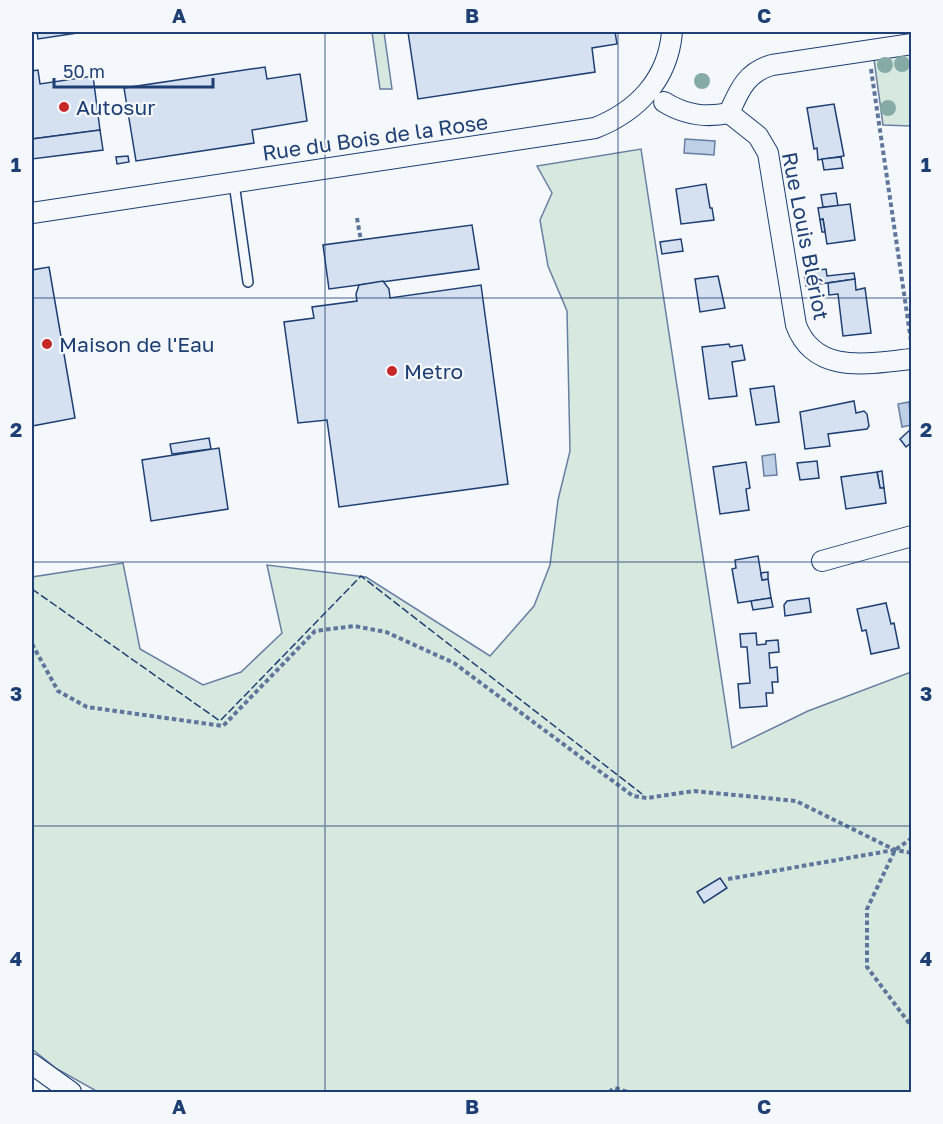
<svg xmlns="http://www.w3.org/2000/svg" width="943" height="1124" viewBox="0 0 943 1124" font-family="'Golos Text',sans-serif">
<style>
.green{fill:#d7e8df;stroke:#687fa3;stroke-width:1.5}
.water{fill:#bed0e5;stroke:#687fa3;stroke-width:1.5}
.building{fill:#d5e0f0;stroke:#1d3f73;stroke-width:1.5}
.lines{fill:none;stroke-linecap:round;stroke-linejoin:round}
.lane-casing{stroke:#1d3f73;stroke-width:12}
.street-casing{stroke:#1d3f73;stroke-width:22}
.path{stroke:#5e769c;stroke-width:4;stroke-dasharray:4.5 3;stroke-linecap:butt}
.lane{stroke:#f4f7fb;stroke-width:9}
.street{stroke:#f4f7fb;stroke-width:20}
.fence{stroke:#1d3f73;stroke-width:1.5;stroke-dasharray:8 3;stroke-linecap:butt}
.tree{fill:#86aba6}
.grid{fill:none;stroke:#1d3f73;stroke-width:1.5;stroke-opacity:0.55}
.poi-dot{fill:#c62828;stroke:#f4f7fb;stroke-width:2}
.labels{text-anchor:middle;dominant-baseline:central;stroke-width:4.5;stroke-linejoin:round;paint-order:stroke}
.poi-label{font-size:21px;fill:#1d3f73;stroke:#f4f7fb;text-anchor:start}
.street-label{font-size:21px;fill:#1d3f73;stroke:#f4f7fb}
.neatline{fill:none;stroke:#1d3f73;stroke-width:2}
.grid-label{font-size:20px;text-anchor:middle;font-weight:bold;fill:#1d3f73}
</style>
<rect width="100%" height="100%" fill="#f4f7fb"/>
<g class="green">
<path d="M372,32H384L392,89H380Z"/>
<path d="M911,53V126L883,125L874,59Z"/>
<path d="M641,149L732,748L808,711L911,672V1092H98L57,1069L32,1049V577L123,563L140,649L203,685L241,672L282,633L267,565L366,577L490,656L534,606L550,565L558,500L570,451L567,311L548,266L540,220L552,193L537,166Z"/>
</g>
<g class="water">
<path d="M685,139L715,141L714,155L684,153Z"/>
<path d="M909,402L911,425L902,427L898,404Z"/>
<path d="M775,454L777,475L764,476L762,456Z"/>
</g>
<g class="building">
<path d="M37,32H84L38,39Z"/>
<path d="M408,32H615L617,44L592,48L595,72L418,99Z"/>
<path d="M265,67L267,79L300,74L307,121L252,130L254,143L136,161L124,88Z"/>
<path d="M38,70L40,84L93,76L100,130L32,139V71Z"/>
<path d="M834,104L844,156L818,160L817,148L814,149L807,108Z"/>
<path d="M100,130L103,150L32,159V139Z"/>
<path d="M128,156L129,162L117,164L116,157Z"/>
<path d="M841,157L843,168L824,170L822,159Z"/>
<path d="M706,184L710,208H712L714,220L681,224L676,189Z"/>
<path d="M836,193L838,206L823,207L821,195Z"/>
<path d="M850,204L855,240L827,244L823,219L820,220L818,208Z"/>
<path d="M823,219L825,232H822L820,220Z"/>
<path d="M472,225L479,269L329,289L323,245Z"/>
<path d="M681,239L683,251L662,254L660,242Z"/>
<path d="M49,267L75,418L32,426V270Z"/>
<path d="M826,269L827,276L854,273L855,279L806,286L804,272Z"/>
<path d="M718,276L725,308L700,312L695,279Z"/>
<path d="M855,279L856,290L865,288L871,333L843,336L838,294L829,295L828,283Z"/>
<path d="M383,281L389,289L390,298L481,285L508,484L339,507L327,420L298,423L284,322L314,318L312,307L357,301L356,294L359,285Z"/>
<path d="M729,344L730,347L742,345L745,360L732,362L737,396L709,399L702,347Z"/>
<path d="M774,386L779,422L756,425L750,389Z"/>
<path d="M854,401L856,413L864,411L867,414L869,426L867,429L828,434L830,446L805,449L800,412Z"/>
<path d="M910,430L912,442L906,447L900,439Z"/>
<path d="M209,438L211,449L172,454L170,444Z"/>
<path d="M219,448L228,509L151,521L142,460Z"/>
<path d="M817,461L819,478L800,480L797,463Z"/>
<path d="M746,462L750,488L746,489L749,510L720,514L713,467Z"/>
<path d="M882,471L884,488H880L877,472Z"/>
<path d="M877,472L880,488H884L886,503L846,509L841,477Z"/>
<path d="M758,556L762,580L768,579L771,598L738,603L732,569L736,568L735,560Z"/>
<path d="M768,572V579L762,580L761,573Z"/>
<path d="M771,598L773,607L753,610L751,601Z"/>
<path d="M809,598L811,612L785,616L784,605L787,601Z"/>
<path d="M886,603L891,624L894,623L899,648L871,654L866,630L862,631L857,609Z"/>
<path d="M756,633L757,645L766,644V641L778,640L779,652L769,653L770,668L777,667L778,682H772L773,693H766L767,706L740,708L738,684L750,683L747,647H741L740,634Z"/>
<path d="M720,878L727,888L704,903L697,892Z"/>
</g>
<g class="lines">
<defs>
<path id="lane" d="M234,183L248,282"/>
<g id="street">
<path d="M664,102C685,115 705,118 729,113"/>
<path d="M729,113L758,136L768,153L796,325C815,376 870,363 912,359"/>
<path d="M729,113C739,91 746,72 772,65L912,44"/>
<path d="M32,213L595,128C638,111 668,79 672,32"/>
<path d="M822,561L912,536"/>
<path d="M32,1064L71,1092"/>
</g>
</defs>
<use href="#lane" class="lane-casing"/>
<use href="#street" class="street-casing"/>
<g class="path">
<path d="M871,69L911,341"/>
<path d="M357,218L361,241"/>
<path d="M32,644L58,691L87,707L223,726L315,631L354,626L386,632L454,663L633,796L647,798L694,791L796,801L895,850L912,853"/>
<path d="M912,838L895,850L867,909V967L912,1027"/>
<path d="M728,879L894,850"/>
<path d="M609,1092L615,1088L628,1092"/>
</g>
<use href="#lane" class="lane"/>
<use href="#street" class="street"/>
<path class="fence" d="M32,589L220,721L361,576L642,794"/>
</g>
<g class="tree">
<circle cx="902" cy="64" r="8"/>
<circle cx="885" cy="65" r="8"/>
<circle cx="702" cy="81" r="8"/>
<circle cx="888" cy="108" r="8"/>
</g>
<path class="grid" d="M325,32V1092M618,32V1092M32,298H912M32,562H912M32,826H912"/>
<g class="poi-dot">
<circle cx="64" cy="107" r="6"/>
<circle cx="47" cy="344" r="6"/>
<circle cx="392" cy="371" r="6"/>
</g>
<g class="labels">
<g class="poi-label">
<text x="76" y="107">Autosur</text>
<text x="59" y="344">Maison de l'Eau</text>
<text x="404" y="371">Metro</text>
</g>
<g class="street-label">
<text transform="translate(375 137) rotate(-8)">Rue du Bois de la Rose</text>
<text transform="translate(806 236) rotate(79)">Rue Louis Blériot</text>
</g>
</g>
<rect width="943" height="1124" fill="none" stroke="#f4f7fb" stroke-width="66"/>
<path d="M54 78v9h159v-9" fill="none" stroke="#1d3f73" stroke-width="3"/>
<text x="63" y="78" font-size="18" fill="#1d3f73" stroke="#f4f7fb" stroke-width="4.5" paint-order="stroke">50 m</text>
<rect x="33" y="33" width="877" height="1058" class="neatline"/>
<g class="grid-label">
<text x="179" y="23">A</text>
<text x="472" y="23">B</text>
<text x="764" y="23">C</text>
<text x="16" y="172">1</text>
<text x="926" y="172">1</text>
<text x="16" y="437">2</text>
<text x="926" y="437">2</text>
<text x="16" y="701">3</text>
<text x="926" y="701">3</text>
<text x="16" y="966">4</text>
<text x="926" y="966">4</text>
<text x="179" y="1114">A</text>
<text x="472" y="1114">B</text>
<text x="764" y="1114">C</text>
</g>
</svg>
